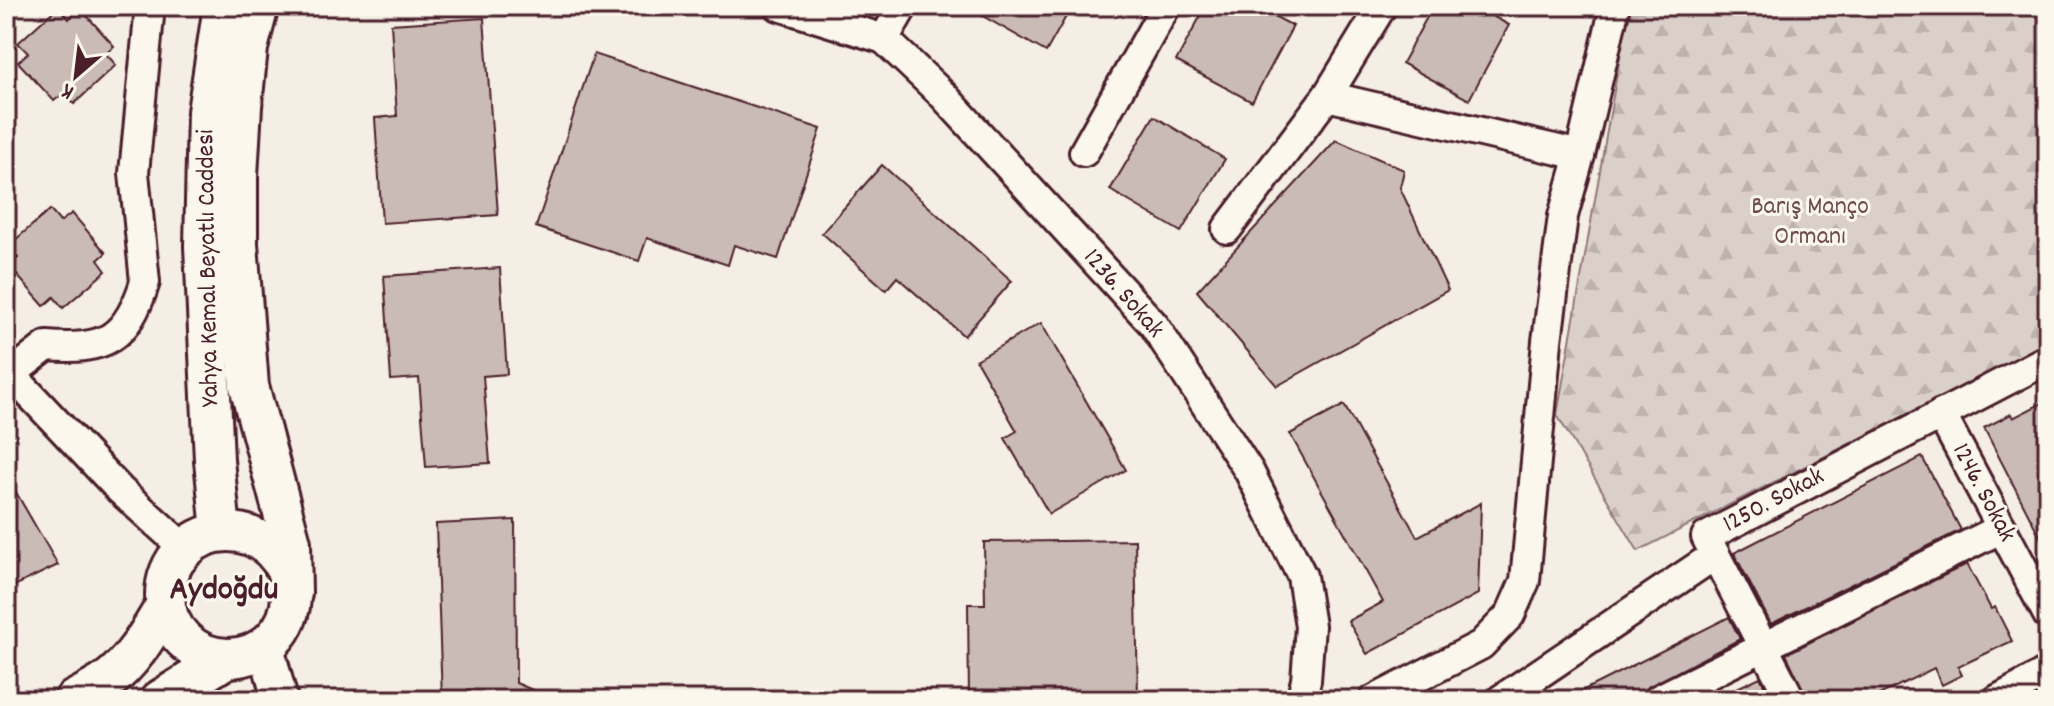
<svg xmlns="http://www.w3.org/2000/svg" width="2054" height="706" viewBox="0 0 2054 706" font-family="Dekko,sans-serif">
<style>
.forest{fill:url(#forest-firs);stroke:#92787a;stroke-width:2}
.building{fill:#cabbb6;stroke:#4a1f2b;stroke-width:2}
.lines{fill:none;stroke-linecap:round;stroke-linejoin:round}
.minor-casing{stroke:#4a1f2b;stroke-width:34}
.tertiary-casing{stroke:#4a1f2b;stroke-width:40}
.secondary-casing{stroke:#4a1f2b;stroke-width:44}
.minor{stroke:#fbf7ec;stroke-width:28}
.tertiary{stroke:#fbf7ec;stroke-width:34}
.secondary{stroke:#fbf7ec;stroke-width:38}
.labels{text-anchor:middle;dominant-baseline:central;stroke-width:6;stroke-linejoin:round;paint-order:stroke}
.park-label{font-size:26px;fill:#6e4b52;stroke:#fbf7ec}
.street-label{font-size:26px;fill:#4a1f2b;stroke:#fbf7ec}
.district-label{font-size:34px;font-weight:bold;fill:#4a1f2b;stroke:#fbf7ec}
</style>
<defs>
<pattern id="forest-firs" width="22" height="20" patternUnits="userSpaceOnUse" patternTransform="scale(2)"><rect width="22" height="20" fill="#dbd0c9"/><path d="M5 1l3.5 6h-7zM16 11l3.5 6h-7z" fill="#bdb2ad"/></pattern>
</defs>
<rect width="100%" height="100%" fill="#f4eee4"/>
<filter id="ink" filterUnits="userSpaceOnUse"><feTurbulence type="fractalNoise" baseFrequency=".0125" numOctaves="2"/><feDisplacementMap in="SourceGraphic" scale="16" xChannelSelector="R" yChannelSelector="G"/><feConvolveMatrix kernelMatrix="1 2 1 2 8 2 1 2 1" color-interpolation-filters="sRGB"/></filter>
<g filter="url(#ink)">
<path class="forest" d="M1629,6H2048V343L1638,551L1557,415Z"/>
<g class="building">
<path d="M965,6H1072L1046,52Z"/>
<path d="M1206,6H1255L1293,26L1252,102L1176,61Z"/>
<path d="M1433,6H1474L1509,25L1469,100L1402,63Z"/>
<path d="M58,7L69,19L80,8L114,46L106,54L116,65L74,104L64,93L54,101L18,62L28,53L18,43Z"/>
<path d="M484,18L498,215L382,223L375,118L397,116L391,24Z"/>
<path d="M594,54L821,129L778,259L734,245L728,265L647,238L639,261L536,227Z"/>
<path d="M1154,116L1225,159L1181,232L1110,190Z"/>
<path d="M1336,140L1404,170L1400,188L1448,290L1277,386L1197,291Z"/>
<path d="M882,165L1012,281L964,336L897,277L886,290L822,233Z"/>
<path d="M50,210L60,222L72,213L106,253L98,260L106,271L63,308L54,297L44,306L9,266L18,258L8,246Z"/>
<path d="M500,268L507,374L483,376L490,463L426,467L419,378L391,380L384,276Z"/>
<path d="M1041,323L1126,470L1049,514L1005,438L1017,431L976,360Z"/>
<path d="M2048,400V552L1984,428L2011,414L2013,418Z"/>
<path d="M1344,405L1417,537L1481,503L1478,594L1367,654L1348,621L1383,602L1290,434Z"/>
<path d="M1922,457L1961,530L1771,624L1734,553Z"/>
<path d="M6,475L58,565L6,590Z"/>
<path d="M515,520L516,683L556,700H442L436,524Z"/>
<path d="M1135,540L1138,700H969L968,604H985L984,542Z"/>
<path d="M1967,564L1991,609L1995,607L2012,641L1958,667L1962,675L1942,685L1934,668L1869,700H1808L1786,654Z"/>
<path d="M1729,617L1740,639L1643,690L1624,700H1564Z"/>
<path d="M1760,677L1772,700H1712Z"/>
</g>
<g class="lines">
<defs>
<g id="minor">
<path d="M779,6L884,39L943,95L1154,325L1249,471L1302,576L1310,626L1306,680L1301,700"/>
<path d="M1382,6L1327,96L1580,155"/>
<path d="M884,39L903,6"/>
<path d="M1084,152L1166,6"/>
<path d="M1227,229L1327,96"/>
<path d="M6,369L120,490L184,548"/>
<path d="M11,374L47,346C105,351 127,339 145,282L134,173L150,6"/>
<path d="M1941,414L2048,615"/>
<path d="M1374,700L1481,645L1510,615L1525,581L1547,341L1563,216L1580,155L1615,6"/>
<path d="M1500,700L1715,555"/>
<path d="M1657,700L2002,528"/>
<path d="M1791,700L1706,537L2048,359"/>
<path d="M1997,700L2048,672"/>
</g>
<path id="tertiary" d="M266,647L280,700"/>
<g id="secondary">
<path d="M259,6L248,48L242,106L238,176V244L249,386L291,543L292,593"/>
<path d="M221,531L214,460L204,246L207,112L223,6"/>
<circle cx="228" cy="595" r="63"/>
<path d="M74,700C85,694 97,688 107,681C133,662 149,633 165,606"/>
<path d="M160,700L227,658"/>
</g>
</defs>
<use href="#minor" class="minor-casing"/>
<use href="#tertiary" class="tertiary-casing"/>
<use href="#secondary" class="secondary-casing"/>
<use href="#minor" class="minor"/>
<use href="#tertiary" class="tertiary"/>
<use href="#secondary" class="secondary"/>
</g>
</g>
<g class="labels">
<g class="park-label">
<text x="1810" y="207">Barış Manço<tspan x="1810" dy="30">Ormanı</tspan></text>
</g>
<g class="street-label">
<text transform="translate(209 268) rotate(-91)">Yahya Kemal Beyatlı Caddesi</text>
<text transform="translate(1123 294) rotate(49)">1236. Sokak</text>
<text transform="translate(1983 493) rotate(62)">1246. Sokak</text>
<text transform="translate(1774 501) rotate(-28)">1250. Sokak</text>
</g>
<g class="district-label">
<text x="224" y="591">Aydoğdu</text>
</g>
</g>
<rect width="2054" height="706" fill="none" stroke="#fbf7ec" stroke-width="32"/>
<rect x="16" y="16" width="2022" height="674" fill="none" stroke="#4a1f2b" stroke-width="3" filter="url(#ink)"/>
<g transform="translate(76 76) rotate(208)" stroke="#fbf7ec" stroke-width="6" paint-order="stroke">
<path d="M0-6L14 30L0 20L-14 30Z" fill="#4a1f2b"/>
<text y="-12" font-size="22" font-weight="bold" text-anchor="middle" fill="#4a1f2b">K</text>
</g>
</svg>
